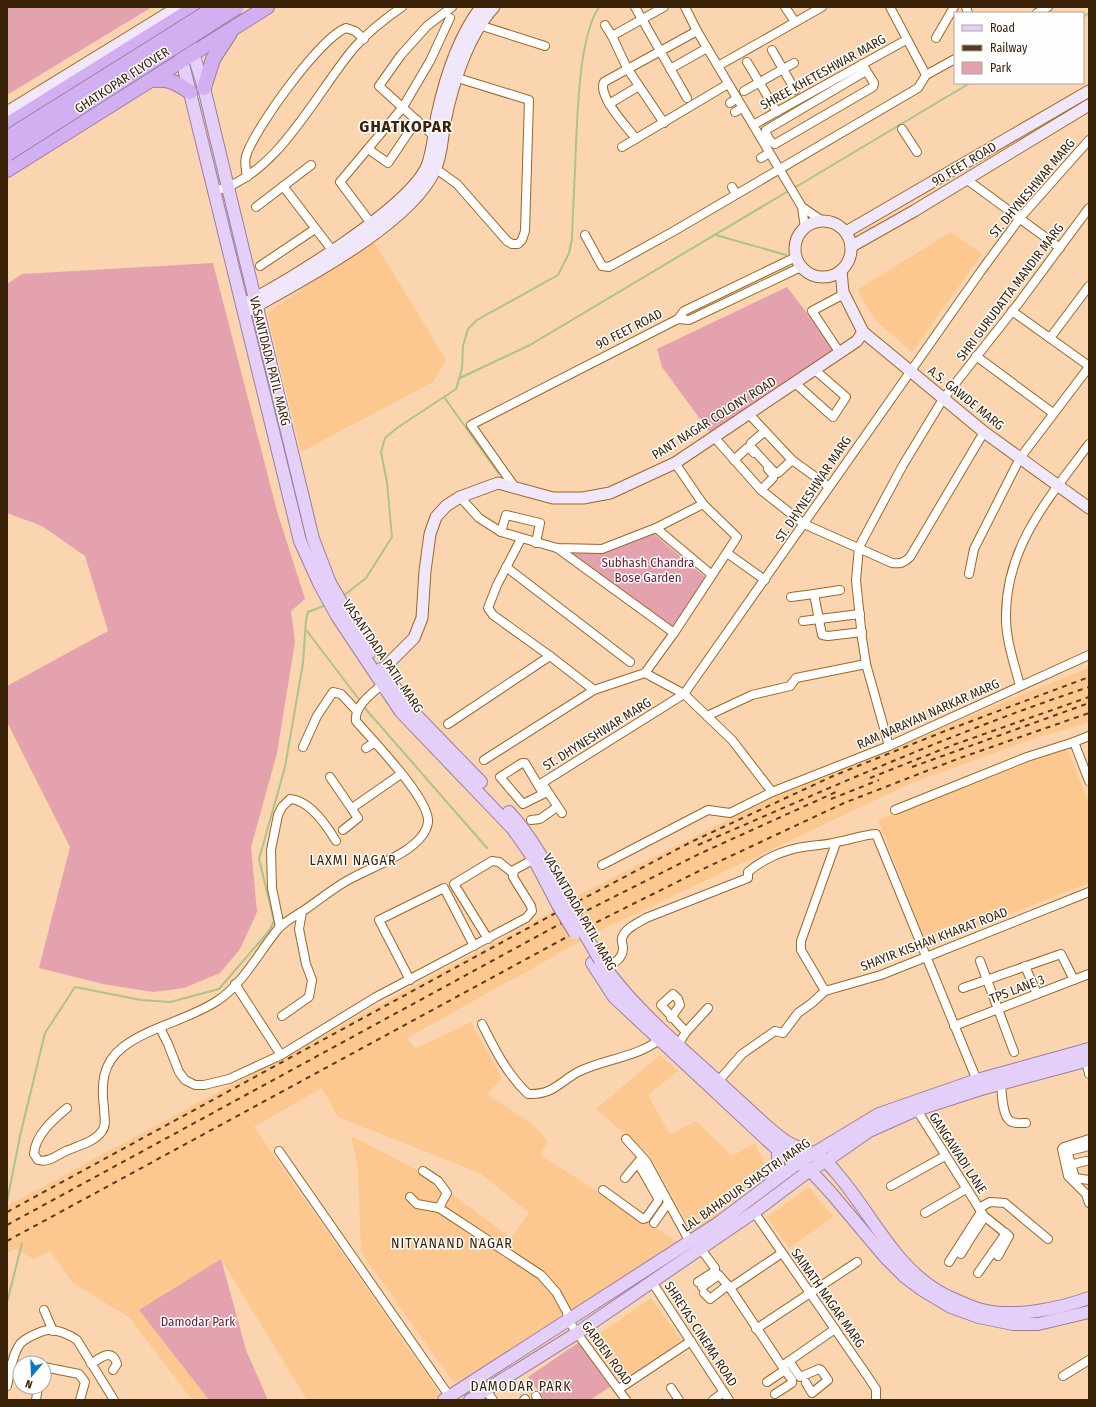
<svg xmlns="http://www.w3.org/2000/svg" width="1096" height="1407" viewBox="0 0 1096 1407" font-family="'Fira Sans Condensed',sans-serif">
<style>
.built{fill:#fcc890}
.green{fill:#e3a2ad}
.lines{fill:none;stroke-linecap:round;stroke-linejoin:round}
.stream{stroke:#abc48c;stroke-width:2}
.street-casing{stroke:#9d6724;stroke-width:10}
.secondary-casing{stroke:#9d6724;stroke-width:13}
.primary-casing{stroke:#9c7e9f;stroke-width:14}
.highway-casing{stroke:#9c7e9f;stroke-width:16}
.street{stroke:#fff;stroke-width:8}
.secondary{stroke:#f1e7fb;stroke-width:11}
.primary{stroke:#e3cff7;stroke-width:12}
.highway{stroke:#d1aff1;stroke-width:14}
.rail{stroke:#553c1f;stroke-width:2;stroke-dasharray:5 5;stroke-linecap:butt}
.primary-bridge-casing{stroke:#9c7e9f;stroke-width:14;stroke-linecap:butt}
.highway-bridge-casing{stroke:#9c7e9f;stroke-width:16;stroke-linecap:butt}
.primary-bridge{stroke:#e3cff7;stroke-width:12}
.highway-bridge{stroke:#d1aff1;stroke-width:14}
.labels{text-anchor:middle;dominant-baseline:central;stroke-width:3;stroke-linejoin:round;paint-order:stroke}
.street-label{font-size:13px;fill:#3a2308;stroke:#fefefe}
.park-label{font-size:13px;fill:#6a1c32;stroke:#fefefe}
.neighbourhood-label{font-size:14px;letter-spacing:1px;fill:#3a2308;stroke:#fefefe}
.district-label{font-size:17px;font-weight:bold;letter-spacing:1px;fill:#3a2308;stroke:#fefefe}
</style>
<rect width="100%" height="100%" fill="#fad5b0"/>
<g class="built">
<path d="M951,232L982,254L912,352L876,321L857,290Z"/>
<path d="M373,240L446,360L433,382L301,452L267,313Z"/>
<path d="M1089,668V722L1027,741L909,784L599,931L407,1038L415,1049L471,1022L502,1078L487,1094L532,1124L548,1141L540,1155L676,1241L594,1298L473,1374L454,1383L361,1252L358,1168L351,1136L425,1174L511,1238L529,1213L480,1173L338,1117L322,1088L254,1127L441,1395L433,1400H307L221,1259L139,1310L209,1400H192L130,1318L73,1283L50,1251L34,1259L15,1249L7,1253V1206L555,910L573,898L773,797L895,746Z"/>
<path d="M1067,748L1089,804V883L927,946L878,820Z"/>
<path d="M660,1055L678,1071L648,1095L670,1135L696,1121L732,1156L755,1143L766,1168L762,1177L716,1216L692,1232L650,1155L596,1109Z"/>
<path d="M809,1187L833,1217L789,1248L767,1217Z"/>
<path d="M651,1298L681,1340L621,1382L591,1340Z"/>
</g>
<g class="green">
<path d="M7,7H152L7,95Z"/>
<path d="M213,263L277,511L305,599L291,611L295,642L277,753L251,847L257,912L240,949L220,973L184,988L153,992L103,984L39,968L70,847L7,722V686L108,631L85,556L42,526L7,513V284L22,274Z"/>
<path d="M787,287L836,351L711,434L662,367L657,349Z"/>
<path d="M654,534L705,577L673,627L570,553H601Z"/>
<path d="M221,1259L246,1350L268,1400H209L139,1310Z"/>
<path d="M578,1343L610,1387L590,1400H545L528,1377Z"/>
</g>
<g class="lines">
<g class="stream">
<path d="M1083,17L1089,13"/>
<path d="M794,188L970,83"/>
<path d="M716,235L786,255"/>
<path d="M460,378L530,345L790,190"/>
<path d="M444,397L499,474"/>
<path d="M342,597L366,578L392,537L387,482L381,452L385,438L397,428L456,389L462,369L463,346L468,329L477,320L558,275L569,253L572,239C573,207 575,176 576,144C578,108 579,37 599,7"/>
<path d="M307,631L361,702"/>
<path d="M363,706L487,848"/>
<path d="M7,1202L20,1136L45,1033L75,987L141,1000L170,1002L219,989L269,931L274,921L259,859L285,767L303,663L306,620L308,612L326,605"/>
<path d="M7,1303L22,1243"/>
</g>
<defs>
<g id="street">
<path d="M635,7L687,98"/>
<path d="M685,7L697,31L802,207L805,228"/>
<path d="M785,7L795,22"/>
<path d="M890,7L926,75"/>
<path d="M966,7L968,13"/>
<path d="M1037,13L1048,7"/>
<path d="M479,25L545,46"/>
<path d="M605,25L612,36"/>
<path d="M936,38L954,7"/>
<path d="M772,50L795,90"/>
<path d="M747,62L777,112"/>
<path d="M862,64L874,83V84L873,87L775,144C771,143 765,134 766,130L866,71"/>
<path d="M718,66L822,7"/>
<path d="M670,69L707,48"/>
<path d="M744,91L794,63"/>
<path d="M730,103L737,98"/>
<path d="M609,104L639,86"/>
<path d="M735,112L742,108"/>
<path d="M664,123L627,68L612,36L664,7"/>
<path d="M753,125L906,40"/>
<path d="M902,129L917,152"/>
<path d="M436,138L379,86L401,55L427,26L452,7"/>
<path d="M636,139C628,128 597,96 604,82L697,31"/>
<path d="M622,147L728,84"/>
<path d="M368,149L388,163L417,120"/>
<path d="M761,158L769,153"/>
<path d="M432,166L457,184L507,241L512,244H518L522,240L525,231L529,100L451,76"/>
<path d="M247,177C246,170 244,163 246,156C255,128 320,38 346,28L355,31L364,39"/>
<path d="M966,179L1060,248"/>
<path d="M283,186L335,254"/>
<path d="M732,187L736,194"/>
<path d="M214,191C277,177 315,94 354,48C367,33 386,18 402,7"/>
<path d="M256,207L311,165"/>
<path d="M802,207L821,220"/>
<path d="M367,218L340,182L403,107L430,61L450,18"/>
<path d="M585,235L602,266L609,267L674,231L918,88L926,75L955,59"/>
<path d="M260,266L315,229"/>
<path d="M1012,311L1089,366"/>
<path d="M678,319L684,311L796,257"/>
<path d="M1050,338L1089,286"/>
<path d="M840,353L812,311L844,294"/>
<path d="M976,356L1053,413"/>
<path d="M795,383L833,417L846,397L815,370"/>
<path d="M749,414L792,460L828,486"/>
<path d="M764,432L751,443L750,446L774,472L778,473L792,460"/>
<path d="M714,437L761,490L804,524L892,563C900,564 904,563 910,557L984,432"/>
<path d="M734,460L747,448H750L754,453"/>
<path d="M514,486L471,425L678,319L689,320L801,267"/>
<path d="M761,490L773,478V475L768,469"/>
<path d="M460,497L479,518L501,532L557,548L602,549L656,528L703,504"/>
<path d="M656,528L712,575"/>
<path d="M501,532L506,515L540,523L536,543"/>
<path d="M521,539L497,585L488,608L493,615L550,656L594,690"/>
<path d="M557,548L674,633"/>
<path d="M727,553L765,580"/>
<path d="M506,567L630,662"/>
<path d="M969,574L974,549L1020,458L1089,367"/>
<path d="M814,594L840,590"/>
<path d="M791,597L814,594L822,635L828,636L862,632"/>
<path d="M803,621L860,614"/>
<path d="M645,673L684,694L732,740L772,792"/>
<path d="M1020,686C1014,662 1005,638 1006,614C1007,544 1050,497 1089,444"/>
<path d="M707,716L752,695L790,686L796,678L866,664"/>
<path d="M448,724L550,656"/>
<path d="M1089,736L1074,742L1089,781"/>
<path d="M889,746L866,664L862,638L856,580L859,547L903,465L943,399L1018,304L1089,208"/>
<path d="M303,747L317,716L333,692L341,694L357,711"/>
<path d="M366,748L374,743"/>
<path d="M484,760L594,690L645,673L674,633L737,537L703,504L675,463"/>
<path d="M330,777L358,818L343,830"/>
<path d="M541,790L525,763H522L500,777L523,804L547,792"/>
<path d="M352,808L401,774"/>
<path d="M895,810L1027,757L1074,742"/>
<path d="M562,813L542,783L684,694L981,271L1020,218L1089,140"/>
<path d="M531,820L540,819L557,807"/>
<path d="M602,865L708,810L730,813L772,792L889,746L1089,655"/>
<path d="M280,927L272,888L271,850L278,815L282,807L290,799C310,800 327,826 336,841"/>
<path d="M488,939L454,884L492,861L499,862L513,873"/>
<path d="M980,961L1014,1052"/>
<path d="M1025,966L1037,994"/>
<path d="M605,968C614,963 623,959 623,948C623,945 621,941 622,938C625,928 638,923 646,918L748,878V872C763,859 784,850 803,847C814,845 826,845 837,842C850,840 862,835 876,834L978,1083"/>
<path d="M410,980L379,920L444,888L474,946"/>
<path d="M235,984L281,1055"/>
<path d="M963,988L1061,954L1074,980"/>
<path d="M825,991L801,950V941L836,843"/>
<path d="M282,1016L309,997L312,980L306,964L299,929L302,912"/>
<path d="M671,1018L680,1005L678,999L673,994L661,1005L686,1032"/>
<path d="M482,1024C495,1050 507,1074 528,1094C553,1095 558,1083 578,1072C602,1059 643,1057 663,1036"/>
<path d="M954,1026L1089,974"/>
<path d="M160,1028L168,1044L179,1072L185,1080L195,1085H204L229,1079L281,1055L376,997L526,918L532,911L531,906L513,877L514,870L538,857"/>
<path d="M678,1045L686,1032L708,1008"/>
<path d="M1086,1060L1089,1074"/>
<path d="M1001,1084C1002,1094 1002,1115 1010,1121C1014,1124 1021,1123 1026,1123"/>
<path d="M715,1085L742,1054L775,1031L783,1033L798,1013L812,1003L825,991L881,975L1089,892"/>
<path d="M915,1107L979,1208L990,1202L1005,1203L1048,1239"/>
<path d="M67,1108C54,1119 35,1135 34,1154L38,1160C49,1163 57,1155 66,1151C77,1146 95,1142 102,1131C107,1125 104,1116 104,1108C101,1085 102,1063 123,1047C151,1026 188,1020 217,1001C243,984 259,952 278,929C285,921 297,915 306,909C322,898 337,885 354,877C374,866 425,849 428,822C430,799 372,740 356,721C354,705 374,692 385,682"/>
<path d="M626,1139L646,1161L690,1242"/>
<path d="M1089,1139L1064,1147L1062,1149L1068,1176L1086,1194L1089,1203"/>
<path d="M1089,1146L1069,1151L1068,1154L1075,1178L1089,1180"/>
<path d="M279,1151L452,1400"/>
<path d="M1070,1165L1086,1161"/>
<path d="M423,1171L438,1181L447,1193L439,1208"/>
<path d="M625,1178L640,1160"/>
<path d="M891,1186L945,1156"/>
<path d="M603,1190L643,1219L646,1218L658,1201V1198L638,1163"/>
<path d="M410,1197L417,1204L439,1208L541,1275L556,1292L567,1312L568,1320L577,1333L626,1400"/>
<path d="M979,1208L984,1216L1009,1236L998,1256"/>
<path d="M754,1212L866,1374L876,1389V1400"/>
<path d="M925,1213L966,1189"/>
<path d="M654,1223L668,1203"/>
<path d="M968,1233L972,1236L982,1221"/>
<path d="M782,1253L730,1288L782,1366L835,1329"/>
<path d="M961,1254L972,1236"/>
<path d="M949,1262L981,1212"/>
<path d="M978,1273L1006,1233"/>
<path d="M652,1282L729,1400"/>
<path d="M698,1282L715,1271V1268L700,1248"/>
<path d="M702,1287L719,1275L730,1288"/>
<path d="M704,1293L710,1299L728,1285"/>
<path d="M44,1310L53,1331"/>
<path d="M756,1329L857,1262"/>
<path d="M789,1361L800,1377L819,1369L821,1370L828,1380L812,1393L806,1383"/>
<path d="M91,1364C101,1357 112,1348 117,1364L113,1370"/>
<path d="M44,1367L79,1374L85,1382L80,1400"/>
<path d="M1063,1376L1089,1360"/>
<path d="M767,1382L785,1370"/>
<path d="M7,1386C10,1373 12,1355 20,1344C25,1338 41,1331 48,1330C57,1329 70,1335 77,1340L114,1400"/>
<path d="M671,1388L679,1400"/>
<path d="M619,1389L691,1341"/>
<path d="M486,1390L493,1400"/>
<path d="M775,1394L792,1383V1380L782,1366"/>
<path d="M536,1396L538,1400"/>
<path d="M36,1400L38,1387"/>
<path d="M524,1400L525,1399"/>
<path d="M713,1400L724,1392"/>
</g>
<g id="secondary">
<path d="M7,112L178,7"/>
<circle cx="823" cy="249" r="28"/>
<path d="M846,232L1089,91"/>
<path d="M852,246L914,211L1089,105"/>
<path d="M841,271L843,292L863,332L984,432L1089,508"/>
<path d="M242,305C286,282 408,209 427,166C433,150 434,132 437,115C445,78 458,37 481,7"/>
<path d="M244,313C297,283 411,225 435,170C442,156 442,137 445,122C452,85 468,35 494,7"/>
<path d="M377,675L414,638L422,618L425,571L430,534L436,517L446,506L460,497L498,483L553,498H583L610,493L675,463L857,341L863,332"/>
</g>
<g id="primary">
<path d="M186,30L204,88L313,539L330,583L370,652"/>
<path d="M180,52L300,541L320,585L337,616L401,712L513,829L534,859L558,905"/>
<path d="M381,669L415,714L481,782"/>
<path d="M509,812C533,838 548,868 565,900"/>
<path d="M600,960C633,1009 681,1047 724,1087C744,1104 763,1125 784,1140C792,1146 804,1149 813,1153C824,1158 832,1167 839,1176C873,1216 897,1272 947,1296C958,1301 971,1307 982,1310C1015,1318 1058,1309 1089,1298"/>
<path d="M592,963L614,997L778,1150L810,1170L832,1194L885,1257L905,1277L921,1289L951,1307L979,1317L1013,1324H1038L1089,1312"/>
<path d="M771,1182L778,1170V1150"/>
<path d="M444,1400L717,1224L798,1163L879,1114L977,1080L1089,1049"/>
<path d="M470,1400L577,1333L754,1212L810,1170L826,1161L869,1131L916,1110L981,1089L1089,1060"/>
</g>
<g id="highway">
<path d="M150,80C169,79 174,81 190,92"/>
<path d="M204,88L213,59L230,33"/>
<path d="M7,125L196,7"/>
<path d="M7,170L267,7"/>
</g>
</defs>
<use href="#street" class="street-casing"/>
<use href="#secondary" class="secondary-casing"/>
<use href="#primary" class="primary-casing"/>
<use href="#highway" class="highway-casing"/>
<use href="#street" class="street"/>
<use href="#secondary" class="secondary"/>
<use href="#primary" class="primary"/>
<use href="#highway" class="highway"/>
<g class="rail">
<path d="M912,767L1089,703"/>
<path d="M870,778L953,745L1089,697"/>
<path d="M831,799L879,780"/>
<path d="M698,845C827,789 956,731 1089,687"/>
<path d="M7,1212L552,915L691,842L833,776L945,731L1089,677"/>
<path d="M7,1225L558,925L699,854L836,792"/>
<path d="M7,1241L565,938L703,869L844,803L960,758L1089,713"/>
</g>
<defs>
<g id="primary-bridge">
<path d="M565,900L600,960"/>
<path d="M558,905L575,933"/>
</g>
<g id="highway-bridge">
<path d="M7,138L216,7"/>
<path d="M7,154L237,7"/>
</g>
</defs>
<use href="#primary-bridge" class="primary-bridge-casing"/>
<use href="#highway-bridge" class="highway-bridge-casing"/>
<use href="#primary-bridge" class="primary-bridge"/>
<use href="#highway-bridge" class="highway-bridge"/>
</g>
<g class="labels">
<g class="street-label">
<text transform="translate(823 72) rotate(-29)">SHREE KHETESHWAR MARG</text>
<text transform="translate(122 80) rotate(-33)">GHATKOPAR FLYOVER</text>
<text transform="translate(964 164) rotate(-31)">90 FEET ROAD</text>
<text transform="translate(1032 188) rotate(-50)">ST. DHYNESHWAR MARG</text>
<text transform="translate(1010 292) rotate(-53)">SHRI GURUDATTA MANDIR MARG</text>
<text transform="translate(629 329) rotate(-27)">90 FEET ROAD</text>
<text transform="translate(270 361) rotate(76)">VASANTDADA PATIL MARG</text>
<text transform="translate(966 398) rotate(39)">A.S. GAWDE MARG</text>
<text transform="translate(714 418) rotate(-32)">PANT NAGAR COLONY ROAD</text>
<text transform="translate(813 489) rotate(-56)">ST. DHYNESHWAR MARG</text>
<text transform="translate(383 656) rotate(56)">VASANTDADA PATIL MARG</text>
<text transform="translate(928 714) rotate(-24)">RAM NARAYAN NARKAR MARG</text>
<text transform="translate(597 734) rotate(-32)">ST. DHYNESHWAR MARG</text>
<text transform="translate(580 912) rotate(60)">VASANTDADA PATIL MARG</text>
<text transform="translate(934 939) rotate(-21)">SHAYIR KISHAN KHARAT ROAD</text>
<text transform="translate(1017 989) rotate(-21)">TPS LANE 3</text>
<text transform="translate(958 1153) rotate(57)">GANGAWADI LANE</text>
<text transform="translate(746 1185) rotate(-35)">LAL BAHADUR SHASTRI MARG</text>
<text transform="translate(828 1298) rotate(55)">SAINATH NAGAR MARG</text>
<text transform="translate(701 1334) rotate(57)">SHREYAS CINEMA ROAD</text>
<text transform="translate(607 1353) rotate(54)">GARDEN ROAD</text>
</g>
<g class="park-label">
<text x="648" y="562">Subhash Chandra<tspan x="648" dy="15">Bose Garden</tspan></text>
<text x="198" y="1321">Damodar Park</text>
</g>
<g class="neighbourhood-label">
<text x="353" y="860">LAXMI NAGAR</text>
<text x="452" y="1243">NITYANAND NAGAR</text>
<text x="521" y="1386">DAMODAR PARK</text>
</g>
<g class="district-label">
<text x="406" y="126">GHATKOPAR</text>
</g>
</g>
<rect width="1096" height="1407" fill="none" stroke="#3a2308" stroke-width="16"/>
<rect x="954" y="12" width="130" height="72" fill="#fefefe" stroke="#b0a69c"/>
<rect x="962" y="25" width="20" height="6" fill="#e3cff7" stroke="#b0a69c"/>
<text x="990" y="32" font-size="12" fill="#3a2308">Road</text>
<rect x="962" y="45" width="20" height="6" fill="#553c1f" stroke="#b0a69c"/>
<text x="990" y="52" font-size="12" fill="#3a2308">Railway</text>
<rect x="962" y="62" width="20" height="12" fill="#e3a2ad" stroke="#b0a69c"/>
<text x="990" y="72" font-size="12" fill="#3a2308">Park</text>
<g transform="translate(32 1375) rotate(199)"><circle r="19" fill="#fefefe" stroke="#b0a69c"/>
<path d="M0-3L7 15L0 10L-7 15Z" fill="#0c77c2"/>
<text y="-6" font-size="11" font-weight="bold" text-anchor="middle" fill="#3a2308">N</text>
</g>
</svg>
